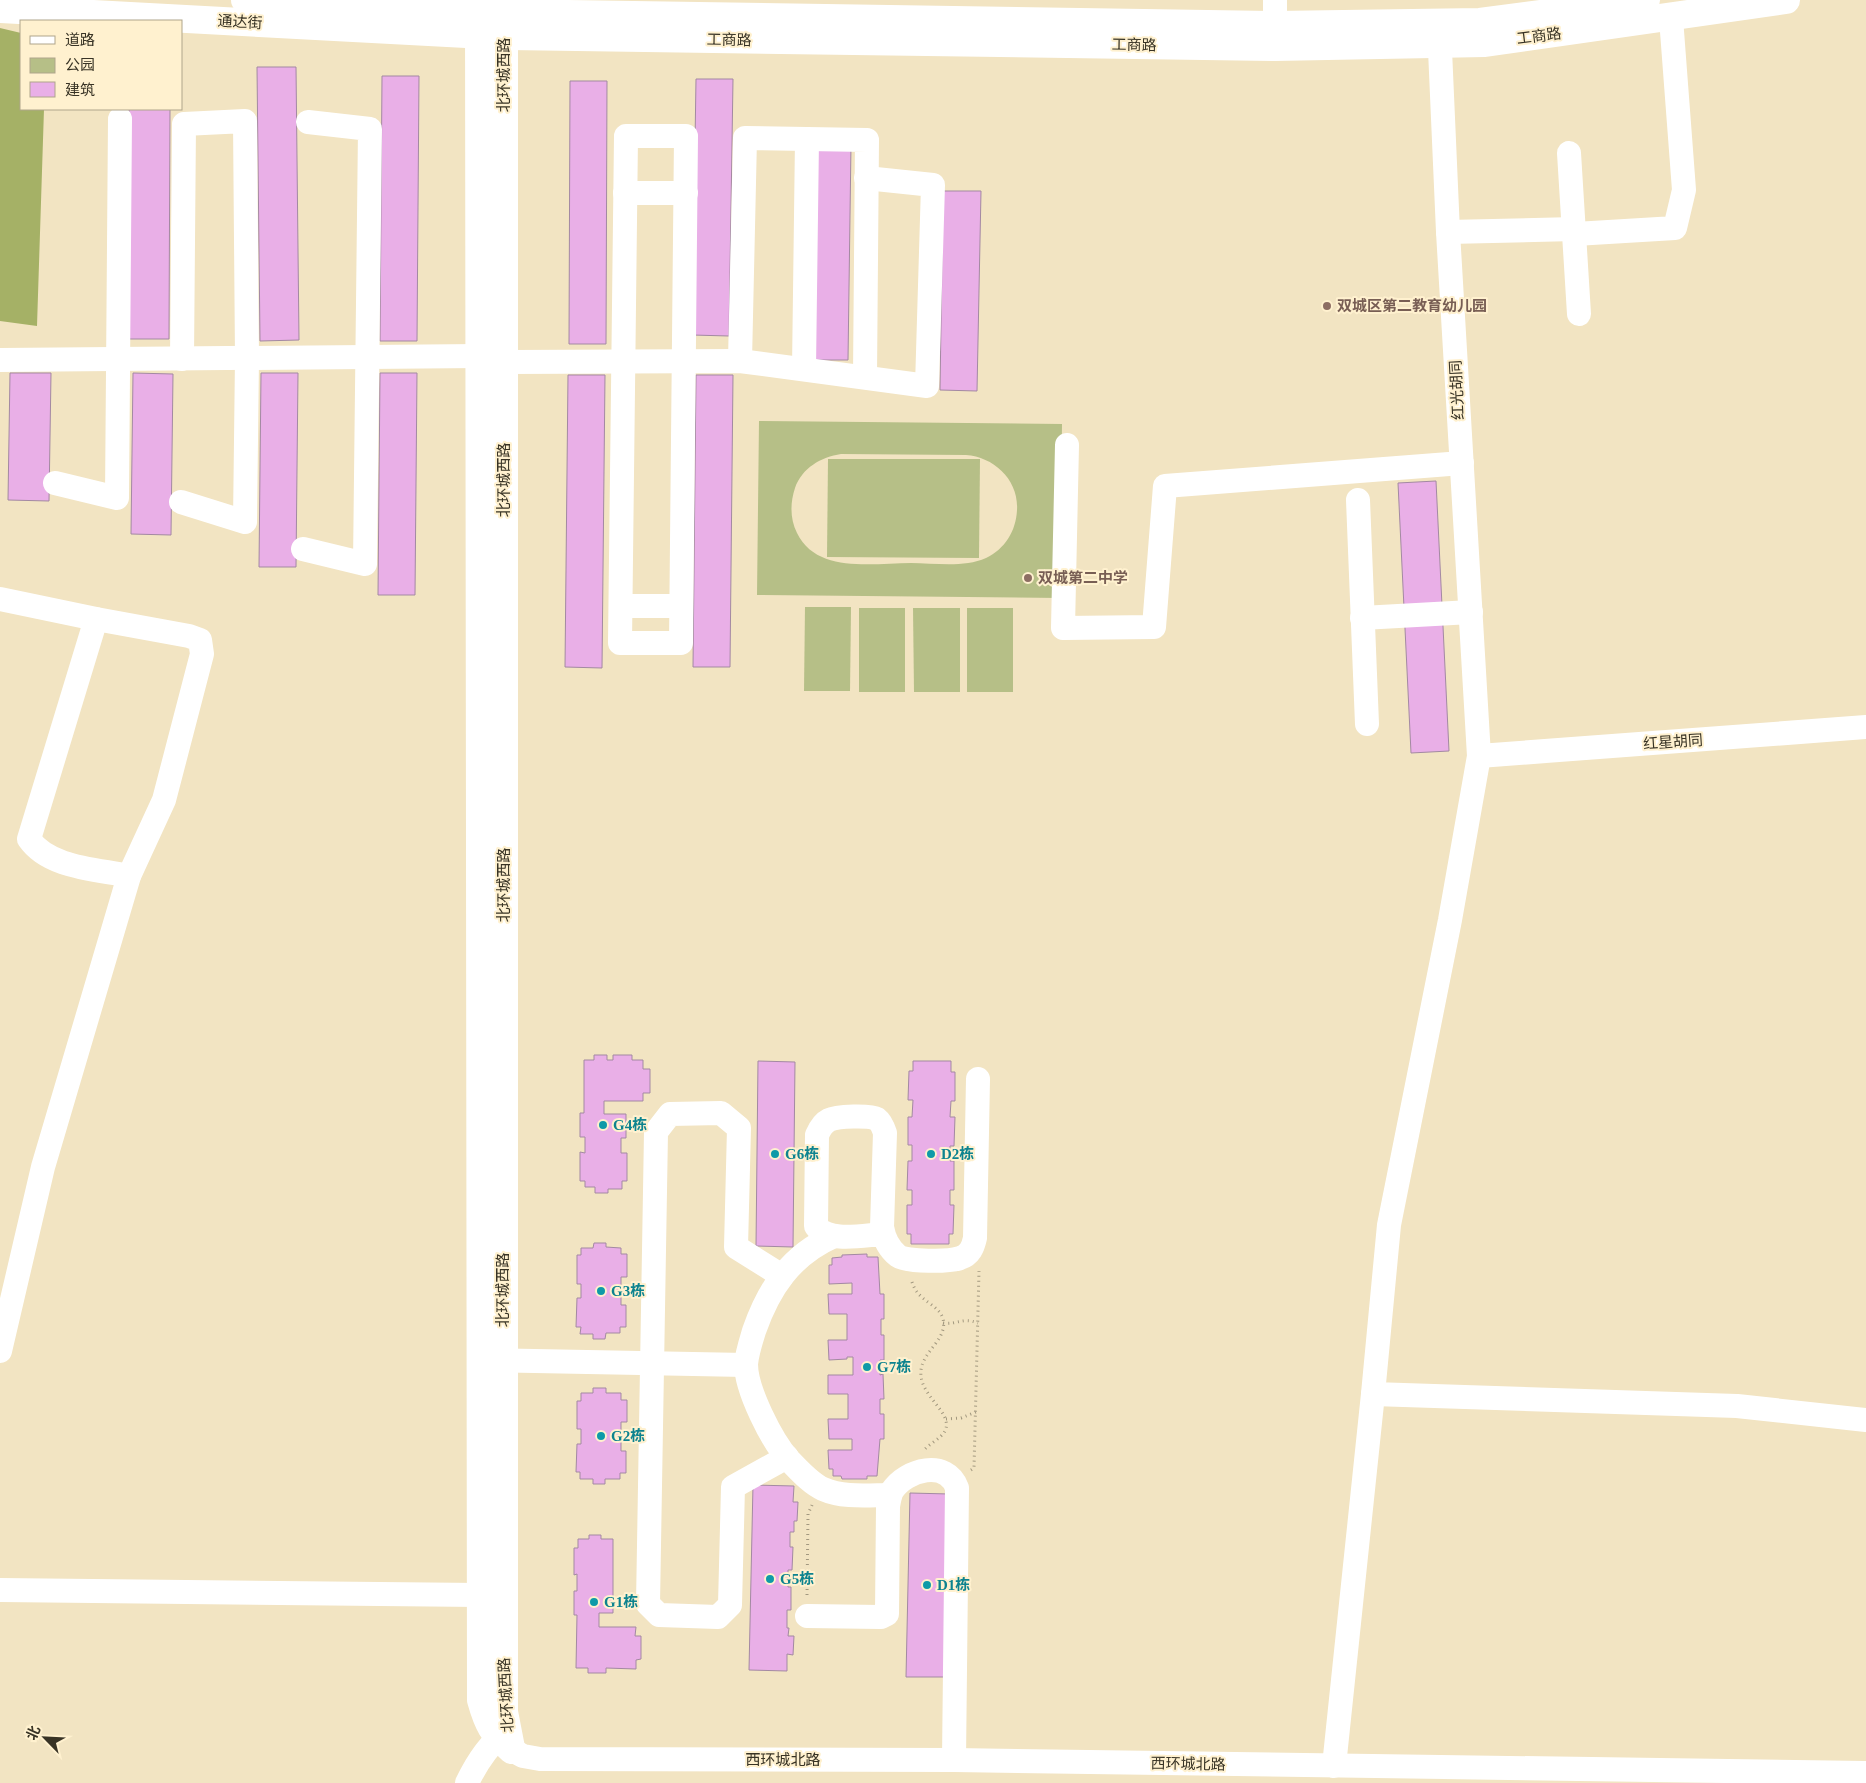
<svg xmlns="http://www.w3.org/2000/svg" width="1866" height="1783" viewBox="0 0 1866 1783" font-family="'Times New Roman','Noto Sans SC',serif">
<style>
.green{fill:#b6bf87;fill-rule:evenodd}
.forest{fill:#a5b166}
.building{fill:#e9afe7;stroke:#a389a2}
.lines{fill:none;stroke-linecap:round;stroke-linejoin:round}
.path{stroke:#a2987f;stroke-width:3;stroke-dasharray:1 4;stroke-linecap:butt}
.minor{stroke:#fff;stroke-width:24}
.major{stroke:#fff;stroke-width:28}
.education-dot{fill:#8d6e63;stroke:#fff1cf;stroke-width:2}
.culture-dot{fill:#0f9aa8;stroke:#fff1cf;stroke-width:2}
.labels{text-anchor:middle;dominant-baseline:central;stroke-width:4;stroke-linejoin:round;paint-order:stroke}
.street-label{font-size:15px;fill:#383325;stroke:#fff1cf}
.education-label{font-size:15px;font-weight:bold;fill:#785e54;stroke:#fff1cf;text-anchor:start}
.culture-label{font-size:15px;font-weight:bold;fill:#0d838f;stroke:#fff1cf;text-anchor:start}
</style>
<rect width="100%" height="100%" fill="#f2e4c2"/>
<g class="green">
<path d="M759,421L1062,424L1060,598L757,595ZM841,454L966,455C994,457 1019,480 1017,510C1016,531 1005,549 986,558C964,568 934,563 911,563C873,563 817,574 797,533C790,519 790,503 795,488C802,468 821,457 841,454Z"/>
<path d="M828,459H980L979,558L827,557Z"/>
<path d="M805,607H851L850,691H804Z"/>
<rect x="859" y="608" width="46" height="84"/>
<path d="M913,608H960V692H914Z"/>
<rect x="967" y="608" width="46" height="84"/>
</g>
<path class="forest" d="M0,28L21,33V109H44L37,326L0,321Z"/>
<g class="building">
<path d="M257,67H296L299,340L260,341Z"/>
<path d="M382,76H419L417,341H380Z"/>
<path d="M696,79H733L729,336L692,335Z"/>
<path d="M570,81H607L606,344H569Z"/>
<path d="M129,109H170L169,339H128Z"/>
<path d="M815,144H851L848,360H813Z"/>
<path d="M943,191H981L977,391L940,390Z"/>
<path d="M10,373H51L49,501L8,500Z"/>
<path d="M133,373L173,374L171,535L131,534Z"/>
<path d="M261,373H298L296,567H259Z"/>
<path d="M380,373H417L415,595H378Z"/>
<path d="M568,375H605L602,668L565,667Z"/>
<path d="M696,375H733L730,667H693Z"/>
<path d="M1436,481L1449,751L1411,753L1398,483Z"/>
<path d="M594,1055H607V1060H613V1055H632V1060H643V1069H650V1093H643V1101H604V1114H626V1138H621V1153H627V1181H622V1189H608V1193H595V1187H585V1181H580V1152L585,1153V1137H580V1113H584V1060H594Z"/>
<path d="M758,1061L795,1062L793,1247L756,1246Z"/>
<path d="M913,1061H951V1072H955V1101H951L950,1117H955L954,1146H950V1161H954V1190H950V1205H954L953,1234H949V1244H911V1234H907V1205H912V1190H907L908,1161H912V1145H908V1117H912L913,1100H908L909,1071H913Z"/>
<path d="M594,1243H606V1247L621,1248V1254H627V1277H621V1305H626V1327H620V1333H606L605,1339H593V1334H580L581,1327H576L577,1298H581V1284H577V1255H581V1248H593Z"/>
<path d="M867,1254V1257H878L880,1294H884V1319H881V1335H884V1360H880V1375L883,1374L884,1399H880V1414H884V1439H880L877,1476H867V1479H842L841,1476H833V1469H829L828,1450H852V1439H829L828,1419H848V1394H828V1375H853V1357H847V1359L829,1360L828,1340H847V1314H829L828,1294H852V1283L829,1284V1265H832V1258L842,1257V1255Z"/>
<path d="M593,1388H606V1393H621V1400H627V1422H621V1451H626V1473H620V1479H605V1484H593V1479H580V1472H576L577,1444H581V1429H577V1401H581V1393H593Z"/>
<path d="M753,1485L794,1486L793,1502H798L797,1521H794V1532H790V1547H793L792,1570H788V1587H791V1610H787V1628H789L788,1636H794L793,1655L787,1654V1671L749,1670Z"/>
<path d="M910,1493L949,1494L945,1677H906Z"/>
<path d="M589,1535H601V1539H613V1613H599V1627H636L635,1636H641V1659L636,1660V1669L606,1668V1673H588V1668H576L577,1615H574V1591H577V1574L574,1575V1548H578V1539H589Z"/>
</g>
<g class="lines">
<g class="path">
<path d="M912,1282C918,1302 939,1304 943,1319C948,1339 923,1351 921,1370C918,1396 954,1412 945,1431C941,1438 931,1443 925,1449"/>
<path d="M943,1323C957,1325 962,1317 978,1323"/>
<path d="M946,1419L961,1418L976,1412"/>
<path d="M971,1470L974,1468L979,1271"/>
<path d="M807,1595L808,1514L812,1505"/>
</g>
<g class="minor">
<path d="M1275,0V43"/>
<path d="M1439,27L1448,232L1479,756L1450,920L1389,1225L1373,1394L1737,1406L1866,1420"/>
<path d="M626,136H686L681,643H620Z"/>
<path d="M1569,153L1579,314"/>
<path d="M625,193H686"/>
<path d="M1448,232L1575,229"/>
<path d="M1575,234L1675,228L1684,190L1671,18"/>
<path d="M0,360L480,356"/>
<path d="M740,361L745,138L867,140L865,377"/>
<path d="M504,362L740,361L927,386L933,185L866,178"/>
<path d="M804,369L807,139"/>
<path d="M1067,445L1063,628L1154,627L1165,486L1462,463"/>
<path d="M55,483L117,498L120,119"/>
<path d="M1358,500L1367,724"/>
<path d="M181,502L245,522L247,358L245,121L184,124L182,359"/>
<path d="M303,549L365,564L370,129L308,122"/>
<path d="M0,599L96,619L189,636L200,640L202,654L164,800L129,876L43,1167L0,1351"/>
<path d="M621,606H681"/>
<path d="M1362,618L1471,612"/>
<path d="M96,619L29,839C49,868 96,869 129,876"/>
<path d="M1479,756L1866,727"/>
<path d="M883,1234C864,1235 828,1243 816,1226L817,1135C820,1128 823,1123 829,1120C837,1116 870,1115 877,1119C881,1122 883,1127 885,1133L882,1227C884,1239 888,1248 898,1256C906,1262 950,1262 960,1258C970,1255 973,1247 975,1238L978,1079"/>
<path d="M834,1236C791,1255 769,1288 754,1331C751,1341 747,1353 746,1364C746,1390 772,1441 789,1460C799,1470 810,1483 823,1489C843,1498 869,1495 890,1495"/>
<path d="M782,1276L736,1247L739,1128L721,1113L670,1114L656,1132L648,1604L659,1615L718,1617L730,1605L733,1487L787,1457"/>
<path d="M486,1360L746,1365"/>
<path d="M0,1590L480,1595"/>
<path d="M807,1616L881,1617L887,1614L888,1506C889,1501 890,1495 892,1491C906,1469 947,1459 957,1488L954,1760"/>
<path d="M512,1750L523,1756L540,1759L954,1760L1866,1773"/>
<path d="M1334,1766L1373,1394"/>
<path d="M467,1783C476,1764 489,1744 506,1731"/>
</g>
<g class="major">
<path d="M245,0L504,13L1275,25L1480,22L1646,0"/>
<path d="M479,0L481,1700C488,1725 492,1732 512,1750"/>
<path d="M504,0V1712L511,1748"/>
<path d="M0,9L504,36L1275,47L1485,43L1786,0"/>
</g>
</g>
<g class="education-dot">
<circle cx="1327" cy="306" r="5"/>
<circle cx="1028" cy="578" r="5"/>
</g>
<g class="culture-dot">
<circle cx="603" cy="1125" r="5"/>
<circle cx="775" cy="1154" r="5"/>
<circle cx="931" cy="1154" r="5"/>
<circle cx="601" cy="1291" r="5"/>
<circle cx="867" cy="1367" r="5"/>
<circle cx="601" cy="1436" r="5"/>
<circle cx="770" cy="1579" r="5"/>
<circle cx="927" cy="1585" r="5"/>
<circle cx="594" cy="1602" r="5"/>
</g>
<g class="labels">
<g class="street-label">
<text transform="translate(240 22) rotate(3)">通达街</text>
<text transform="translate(1539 36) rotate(-7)">工商路</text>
<text transform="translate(729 40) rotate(1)">工商路</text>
<text transform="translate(1134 45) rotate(1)">工商路</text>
<text transform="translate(504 75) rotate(-90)">北环城西路</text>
<text transform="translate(1457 390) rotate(-93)">红光胡同</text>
<text transform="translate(504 480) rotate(-90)">北环城西路</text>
<text transform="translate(1673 742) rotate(-4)">红星胡同</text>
<text transform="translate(504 885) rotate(-90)">北环城西路</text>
<text transform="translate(503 1290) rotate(-90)">北环城西路</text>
<text transform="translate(506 1695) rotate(-93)">北环城西路</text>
<text x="783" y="1760">西环城北路</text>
<text transform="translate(1188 1764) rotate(1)">西环城北路</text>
</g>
<g class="education-label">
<text x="1337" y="306">双城区第二教育幼儿园</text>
<text x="1038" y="578">双城第二中学</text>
</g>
<g class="culture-label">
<text x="613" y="1125">G4栋</text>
<text x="785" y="1154">G6栋</text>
<text x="941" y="1154">D2栋</text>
<text x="611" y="1291">G3栋</text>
<text x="877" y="1367">G7栋</text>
<text x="611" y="1436">G2栋</text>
<text x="780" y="1579">G5栋</text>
<text x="937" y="1585">D1栋</text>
<text x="604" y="1602">G1栋</text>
</g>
</g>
<rect x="20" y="20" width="162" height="90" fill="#fff1cf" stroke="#afa58b"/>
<rect x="30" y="36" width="25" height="8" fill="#ffffff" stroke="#afa58b"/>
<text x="65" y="45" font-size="15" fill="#383325">道路</text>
<rect x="30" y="58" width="25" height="15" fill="#b6bf87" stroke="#afa58b"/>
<text x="65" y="70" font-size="15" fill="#383325">公园</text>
<rect x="30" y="82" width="25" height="15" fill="#e9afe7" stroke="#afa58b"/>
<text x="65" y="95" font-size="15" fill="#383325">建筑</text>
<g transform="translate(45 1738) rotate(294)" stroke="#fff1cf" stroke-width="4" paint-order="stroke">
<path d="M0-4L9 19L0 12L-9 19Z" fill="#383325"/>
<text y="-8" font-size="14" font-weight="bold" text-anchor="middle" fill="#383325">北</text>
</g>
</svg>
